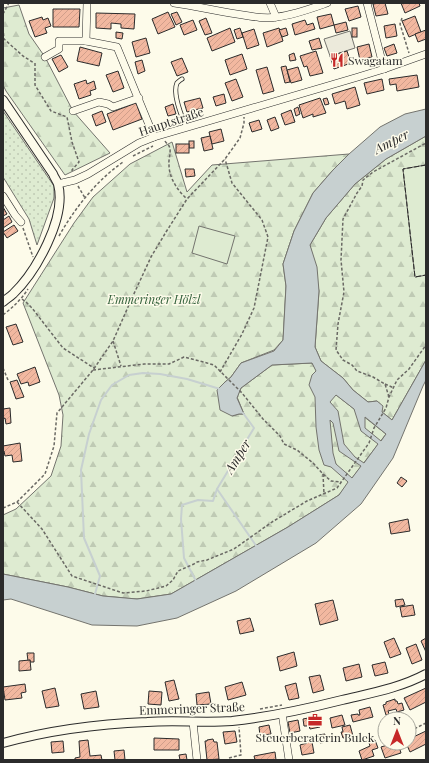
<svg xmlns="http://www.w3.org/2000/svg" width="429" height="763" viewBox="0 0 429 763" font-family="'Playfair Display',serif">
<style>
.grass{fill:url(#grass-dots);stroke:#74746e}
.forest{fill:url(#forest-firs);stroke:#74746e}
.pitch{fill:#deebd1;stroke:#74746e}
.parking{fill:#eceadb;stroke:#74746e}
.water{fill:#c7d0d0;stroke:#74746e;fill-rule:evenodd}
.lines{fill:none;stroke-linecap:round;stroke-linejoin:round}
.stream{stroke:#c7d0d0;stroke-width:2}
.building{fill:url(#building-hatch);stroke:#2b2b2b}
.service-casing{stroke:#2b2b2b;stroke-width:5}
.minor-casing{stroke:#2b2b2b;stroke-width:8}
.tertiary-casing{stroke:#2b2b2b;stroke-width:10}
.path{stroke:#6a6964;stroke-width:1.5;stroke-dasharray:3 2;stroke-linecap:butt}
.service{stroke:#fdfbea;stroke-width:3.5}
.minor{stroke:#fdfbea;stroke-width:7}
.tertiary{stroke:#fdfbea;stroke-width:8}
.fence{stroke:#2b2b2b;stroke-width:1;stroke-dasharray:5 2;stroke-linecap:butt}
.labels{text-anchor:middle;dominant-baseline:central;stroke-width:3;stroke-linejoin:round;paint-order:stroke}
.poi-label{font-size:12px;fill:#2b2b2b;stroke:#fdfbea;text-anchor:start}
.street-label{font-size:12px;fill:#2b2b2b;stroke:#fdfbea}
.park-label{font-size:12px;font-style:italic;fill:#34623c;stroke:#fdfbea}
.water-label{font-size:13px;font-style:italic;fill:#2b2b2b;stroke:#fdfbea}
</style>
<defs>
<pattern id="grass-dots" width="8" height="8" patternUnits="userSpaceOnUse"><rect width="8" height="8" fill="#deebd1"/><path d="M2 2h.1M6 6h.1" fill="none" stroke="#bfcab4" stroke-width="1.8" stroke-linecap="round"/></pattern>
<pattern id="forest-firs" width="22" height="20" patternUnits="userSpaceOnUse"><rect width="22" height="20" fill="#deebd1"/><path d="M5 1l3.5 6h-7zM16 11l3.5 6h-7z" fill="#bfcab4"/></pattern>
<pattern id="building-hatch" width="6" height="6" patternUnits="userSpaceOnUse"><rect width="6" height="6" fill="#f2b8a0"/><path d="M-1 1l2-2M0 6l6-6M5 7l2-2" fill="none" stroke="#d09e8a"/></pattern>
</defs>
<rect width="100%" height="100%" fill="#fdfbea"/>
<path class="grass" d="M3,111L54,186V198L37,245L29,219L3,177Z"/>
<g class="forest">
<path d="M19,5L29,34L45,57L73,111L110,153L65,175L6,91L3,85V8Z"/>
<path d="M426,136V165L403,169L415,277L426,275V360L392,420L382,412L377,401L368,402L353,390L343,378L321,361L315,347L319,291L310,245L326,218L355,184L386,159Z"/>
<path d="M172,142L187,192L212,165L349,154L333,170L313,193L294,231L283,264L286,286L283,340L274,350L241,363L231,377L225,382L232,416L239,414H244L237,397L241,388L272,365L312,363L326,387L386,434L339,495L288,527L171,594L137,599L103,596L68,587L3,574V515L16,509L51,476L61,446L63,415L59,395L23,303L74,223L93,197L130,164Z"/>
</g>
<g class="pitch">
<path d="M426,165V275L415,277L403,169Z"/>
<path d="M199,226L235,236L227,264L192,253Z"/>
</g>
<path class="parking" d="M350,31L355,48L330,56L324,39Z"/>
<path class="water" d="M426,109V136L386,159L355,184L326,218L310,245L317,267L319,291L315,347L321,361L343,378L353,390L368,402L377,401L383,406L382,412L392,420L426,360V380L423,386L393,458L361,504L316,543L236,591L177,618L137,626L92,625L11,599L3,600V574L68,587L103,596L137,599L171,594L288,527L339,495L348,482L331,467L324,465L319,450L316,427L315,397L309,385L312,375L316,371L312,363L272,365L241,388L237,398L244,414H239L232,416L220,410L217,390L225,382L231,377L241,363L274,351L283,340L286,286L283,264L294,231L313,193L333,170L349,154L380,127L405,114ZM336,395L354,409L361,431L378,444L364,463L355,457L344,444L338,411L330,402ZM365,417L386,434L381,441L365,428ZM330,420L333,423L339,451L361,466L352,478L336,464L333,453Z"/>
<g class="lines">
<g class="stream">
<path d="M217,489L257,547"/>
<path d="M197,583L184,558L181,519L182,505L198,500L213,501L217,489L254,428L243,413"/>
<path d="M95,594L100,576L84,538L81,470L89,434L101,400L112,385L129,375L143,373L160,374L187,379L220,389"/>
</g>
</g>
<g class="building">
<path d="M380,3H385L388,14L376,16L373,4Z"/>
<path d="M401,3H419L420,6L405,13Z"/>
<path d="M358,6L361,17L349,21L345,9Z"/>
<path d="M53,9H80L79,27H53Z"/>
<path d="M168,12L175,27L158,34L152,19Z"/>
<path d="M177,12L182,22L176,25L171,14Z"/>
<path d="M96,13L135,14L134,29L121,28V24L111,23V29L96,28Z"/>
<path d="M331,14L334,25L320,29L317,17Z"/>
<path d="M415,16L421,32L409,37L402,21Z"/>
<path d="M42,17L43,20L48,18L51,26L45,28L47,33L35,37L29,21Z"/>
<path d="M206,18L212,33L205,35L199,21Z"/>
<path d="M193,20L197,30L184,35L180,25Z"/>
<path d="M305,20L307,25L313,23L315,29L295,35L292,24Z"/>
<path d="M346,22L348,30L336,33L334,25Z"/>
<path d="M395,24L397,36L386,38L384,26Z"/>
<path d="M230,28L235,42L212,51L207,38Z"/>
<path d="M240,28L243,37L237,39L234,30Z"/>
<path d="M279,28L283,41L267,47L263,33Z"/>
<path d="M286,28L288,35L282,37L279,30Z"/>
<rect x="352" y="28" width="5" height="9"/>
<path d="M254,29L259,45L247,49L242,33Z"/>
<path d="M426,30V39L418,42L415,34Z"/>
<path d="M116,32L123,33L122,39L116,38Z"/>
<path d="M146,38L150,53L136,57L132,42Z"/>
<path d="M319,38L322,48L312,50L309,41Z"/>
<path d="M369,44L372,57L360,60L357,47Z"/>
<path d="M394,44L397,53L387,56L384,48Z"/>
<path d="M80,47L102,53L99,66L77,61Z"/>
<path d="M316,51L323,73L310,76L307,66L304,67L300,56Z"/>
<path d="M347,51L351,63L334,69L330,56Z"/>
<path d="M294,53L296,60L290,61L289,55Z"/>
<path d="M242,54L247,69L230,75L225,60Z"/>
<path d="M61,55L68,67L59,72L52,59Z"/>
<path d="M182,58L188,72L177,76L171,62Z"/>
<path d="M142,60L145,71L138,74L135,62Z"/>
<path d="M286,66L290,82L285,83L281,67Z"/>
<path d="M267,67L274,91L263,94L256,70Z"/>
<path d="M298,67L302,80L291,83L287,70Z"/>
<path d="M118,71L124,88L113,92L106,75Z"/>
<path d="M417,75L419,87L397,91L396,84L390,85L389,79Z"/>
<path d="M236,79L243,97L232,101L225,83Z"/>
<path d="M382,79L384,90L367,94L364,83Z"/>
<path d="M86,80L87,84L94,81L96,89L90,91L91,95L79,99L74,84Z"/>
<path d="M355,87L360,105L347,109L345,101L335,104L332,94Z"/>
<path d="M224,94L226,103L216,106L213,97Z"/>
<path d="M200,98L203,108L187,112L184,102Z"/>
<path d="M320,98L326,113L313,117V114L303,118L299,105Z"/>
<path d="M327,98L329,104L325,105L323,99Z"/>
<path d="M136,103L142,119L113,130L107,114Z"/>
<path d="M173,104L176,114L168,116L165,107Z"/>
<path d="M298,107L300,114L296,116L294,109Z"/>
<path d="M291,110L295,122L285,125L281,114Z"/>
<path d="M102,111L106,122L96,126L92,115Z"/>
<path d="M275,117L279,128L271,131L267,120Z"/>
<path d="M259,120L262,129L252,132L249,123Z"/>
<path d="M221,129L224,141L212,144L209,132Z"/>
<path d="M210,136L213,149L204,151L201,138Z"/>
<rect x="189" y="141" width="5" height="7"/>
<rect x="176" y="144" width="13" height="9"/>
<path d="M185,169H194L195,176L186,177Z"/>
<path d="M3,207L7,214L3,216Z"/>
<path d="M9,216L12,222L3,228V220Z"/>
<path d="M14,225L18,231L7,238L3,232Z"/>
<path d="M16,324L23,342L13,345L6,327Z"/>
<path d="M35,367L40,382L29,386L28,382L21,384L17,374Z"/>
<path d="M17,380L24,397L16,399L10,382Z"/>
<path d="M10,408L11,423L6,424L5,418L3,419V409Z"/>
<path d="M20,443L22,461L13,462L12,455L5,456L4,451H3V446Z"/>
<path d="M401,477L407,481L402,487L397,483Z"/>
<path d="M408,519L410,531L391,534L389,523Z"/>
<path d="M403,599L405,605L396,607L395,600Z"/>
<path d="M333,600L338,620L320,625L315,604Z"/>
<path d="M413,605L415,615L402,617L400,607Z"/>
<path d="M250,618L254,631L240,634L237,621Z"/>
<path d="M394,638L401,654L390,658L384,642Z"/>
<path d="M426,638V652L421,641Z"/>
<path d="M416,644L422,660L412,664L406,648Z"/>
<path d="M294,652L297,666L280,671L277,657Z"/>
<path d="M27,653H34V662H30V660L28,661Z"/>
<path d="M30,660L31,670L19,671V661Z"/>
<path d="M385,662L388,673L375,676L372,665Z"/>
<path d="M359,664L362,677L346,681L343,668Z"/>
<path d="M320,675L324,690L313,693L309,677Z"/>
<path d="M174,680L179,699L169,701L165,682Z"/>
<path d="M242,682L246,695L228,700L225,687Z"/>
<path d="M296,683L299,698L289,700L285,686Z"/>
<path d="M25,684L26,692L21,693L22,698L5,700L3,687Z"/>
<path d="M55,688L59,706L46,708L42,691Z"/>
<path d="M426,688V702L410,710L404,698Z"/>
<path d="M96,691L99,707L84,709L81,694Z"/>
<path d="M149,691L162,692L161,705L148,704Z"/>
<path d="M209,692L211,704L197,705L196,694Z"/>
<path d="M395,699V701H397L398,704L402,703L404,710L397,712L396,709L388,711L389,714L386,715L383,705L386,704V702Z"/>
<path d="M370,707L373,717L353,722L351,715L358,714V715H360L359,710Z"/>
<path d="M342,715L345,725L332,728L330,718Z"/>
<path d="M318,717L320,727L310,729L309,726H304L303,719L308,718V719Z"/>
<path d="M298,720L300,731L290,733L288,722Z"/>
<path d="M269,725L271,734L260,736L259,727Z"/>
<path d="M350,725L353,736L343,738L341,732H343L342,727Z"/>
<path d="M235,731L237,742L225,744L223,732Z"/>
<path d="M426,731V744L410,752L406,743H409V739Z"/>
<path d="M325,734L327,742L320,743L318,735Z"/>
<path d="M154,738L179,739V750H154Z"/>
<path d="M213,739L214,742H217L219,759L207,760L205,741H207V740Z"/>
<path d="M88,740L90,756L101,755L102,760H75V758L80,757L79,741Z"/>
<path d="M375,740L378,748L372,750L374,756L362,760L359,751L370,746L369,743Z"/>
<path d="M63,741L64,752L52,753L51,742Z"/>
<path d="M306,741H310V743L312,742L314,753L302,755L300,745L307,743Z"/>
<path d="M394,743H398L401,753L385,758L381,747Z"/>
<path d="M124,750L125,760H115L114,751Z"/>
<path d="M275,752L276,760H255L254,756Z"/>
<path d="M186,754L187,760H180L179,755Z"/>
</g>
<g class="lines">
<defs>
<path id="service" d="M182,79C180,80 178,82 177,83C172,94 182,117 186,127"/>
<g id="minor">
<path d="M174,3C197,6 220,12 243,15C254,17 265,19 277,17C294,15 310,9 327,3"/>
<path d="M270,3L276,17"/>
<path d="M367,3L384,69"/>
<path d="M86,41L87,3"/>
<path d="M45,57L59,49V41H86L117,47L154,137"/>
<path d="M73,111L99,102L108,104L113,107L139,98"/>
<path d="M58,184L75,180L88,174L139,143L154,137L358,77L384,69L426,54"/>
<path d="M3,196L15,215L21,222"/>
<path d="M282,713L289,760"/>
<path d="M193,722L197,760"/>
</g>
<g id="tertiary">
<path d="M3,100L53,174C54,177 57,181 58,184C67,217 36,272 13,294C10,297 6,299 3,302"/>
<path d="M3,743C50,730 98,724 147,722C175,720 204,723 232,721C269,717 306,709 342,700C371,693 400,688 426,674"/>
</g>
</defs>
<use href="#service" class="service-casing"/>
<use href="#minor" class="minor-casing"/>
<use href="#tertiary" class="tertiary-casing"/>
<g class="path">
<path d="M3,14L9,3"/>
<path d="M402,18L400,24L409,53"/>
<path d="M3,28L4,39L23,56L34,63"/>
<path d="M35,63V85L51,111L67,117L72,142L79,162L72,170L73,173"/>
<path d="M165,141C166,143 168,144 169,146C172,151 168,160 169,165C169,178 178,191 187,199"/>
<path d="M133,156L153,146"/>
<path d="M78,186L85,198"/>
<path d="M23,228L33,257"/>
<path d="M59,236C75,208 96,181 123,162"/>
<path d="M22,299L27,303L32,308L63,348L94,368"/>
<path d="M3,315C13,307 21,300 28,289"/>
<path d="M113,341L121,366"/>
<path d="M3,368L8,380"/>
<path d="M93,370L144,364H169L184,357L207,363L214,365L242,393L263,419L280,436L284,444L297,450L313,463L323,474L331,481L341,482"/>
<path d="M220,372L242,334L254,308L268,237L262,220L232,183L225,159"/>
<path d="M385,384L394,388"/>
<path d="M389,397L385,384L373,377L357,371L352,365L343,360L336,350L338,324L344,292L341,260L343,219L357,193L362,186L363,180L373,172L426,143"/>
<path d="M323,474L324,494"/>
<path d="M17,502L42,529L72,576L123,593L146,591L166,586L173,580L178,571L194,564L197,562L207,560L234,549L272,522L307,501L337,488L369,443L374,428L386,408L389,397L397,380L409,369L426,345"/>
<path d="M3,508L17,502L45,474L54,446L57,413L93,370L113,341L132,298L151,257L166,232L187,199L225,159L240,138L244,123V117"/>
<path d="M260,709L282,705"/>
<path d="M410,731L426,723"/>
<path d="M229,758L241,755L239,727"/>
</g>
<use href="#service" class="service"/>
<use href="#minor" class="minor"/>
<use href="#tertiary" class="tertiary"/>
<path class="fence" d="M426,165L403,169L415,277L426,275"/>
</g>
<defs>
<symbol id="restaurant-bare" viewBox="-9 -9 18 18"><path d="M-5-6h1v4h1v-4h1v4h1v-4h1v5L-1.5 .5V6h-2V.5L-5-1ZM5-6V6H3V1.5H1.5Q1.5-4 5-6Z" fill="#c62828" stroke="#fdfbea" stroke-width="2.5" paint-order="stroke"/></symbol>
<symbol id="office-bare" viewBox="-9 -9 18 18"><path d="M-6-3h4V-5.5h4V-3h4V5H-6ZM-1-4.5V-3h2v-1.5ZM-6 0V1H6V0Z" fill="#c62828" stroke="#fdfbea" stroke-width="2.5" paint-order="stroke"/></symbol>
</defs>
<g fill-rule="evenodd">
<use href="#restaurant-bare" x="327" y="50" width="20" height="20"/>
<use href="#office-bare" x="305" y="710" width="20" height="20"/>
</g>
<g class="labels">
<g class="poi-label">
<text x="348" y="60">Swagatam</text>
<text x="315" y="737" text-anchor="middle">Steuerberaterin Bulek</text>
</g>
<g class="street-label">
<text transform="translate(171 121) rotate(-18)">Hauptstraße</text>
<text transform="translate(192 708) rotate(-2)">Emmeringer Straße</text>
</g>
<g class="park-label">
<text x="154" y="299">Emmeringer Hölzl</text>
</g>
<g class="water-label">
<text transform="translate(391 141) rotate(-27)">Amper</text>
<text transform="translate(237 456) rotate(-58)">Amper</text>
</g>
</g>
<rect width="429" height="763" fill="none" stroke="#2b2b2b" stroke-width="8"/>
<g transform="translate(397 731)"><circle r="19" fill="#fdfbea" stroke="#a9a89e"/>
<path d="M0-3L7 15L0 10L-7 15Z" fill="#c62828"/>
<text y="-6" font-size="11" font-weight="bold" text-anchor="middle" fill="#2b2b2b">N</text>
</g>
</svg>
